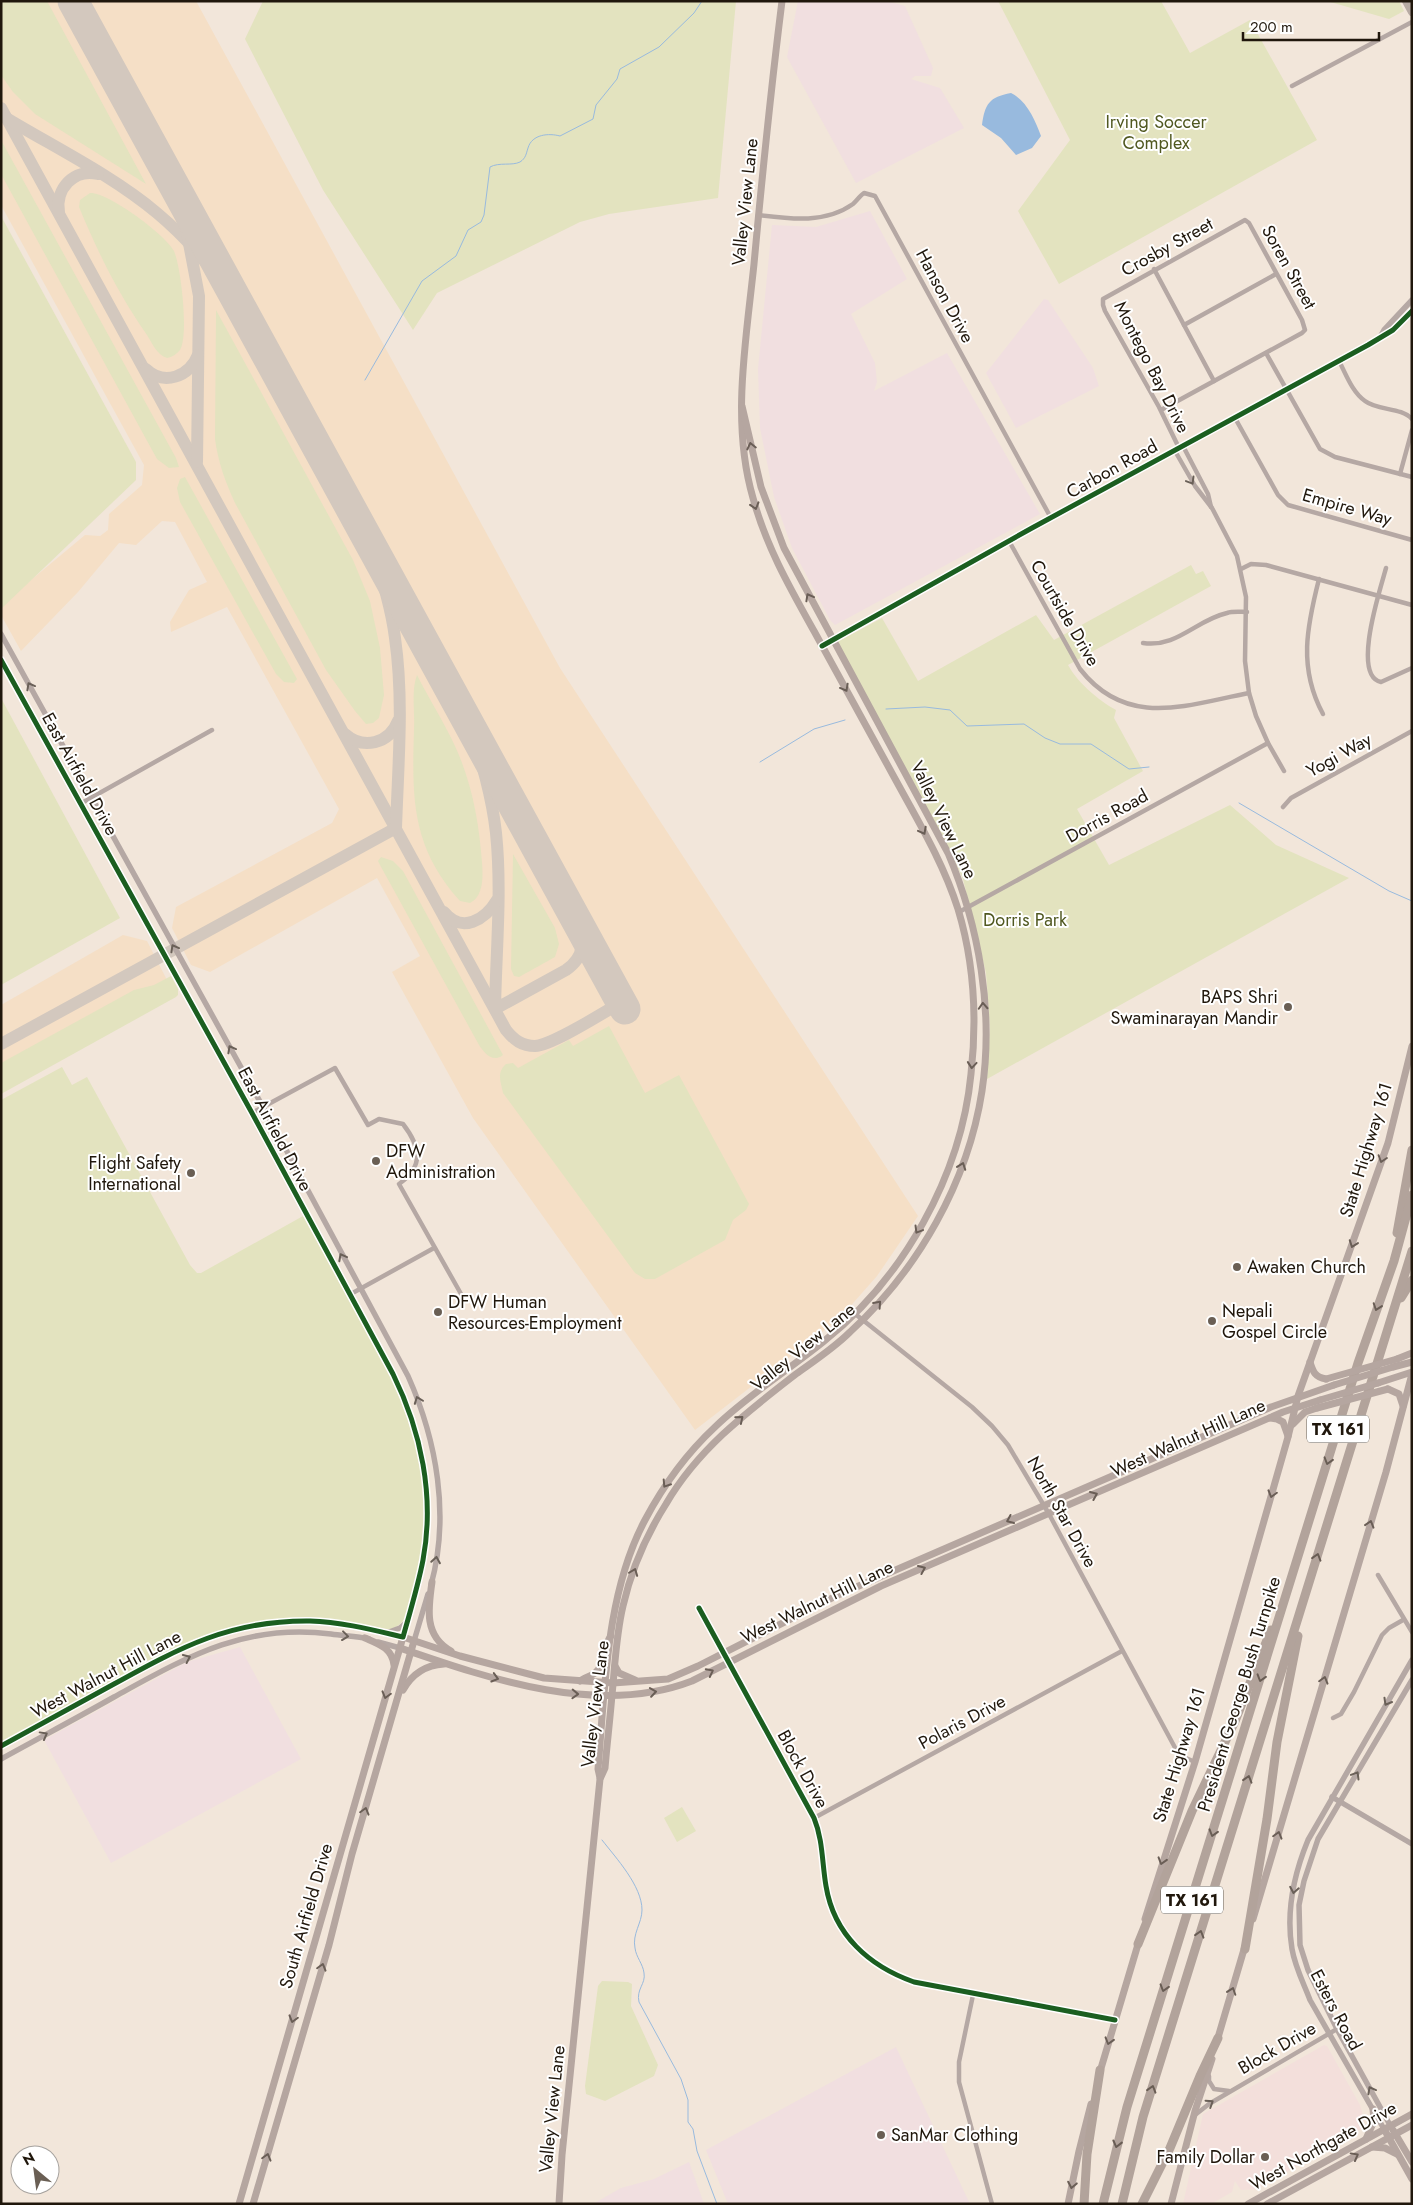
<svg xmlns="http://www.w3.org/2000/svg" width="1413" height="2205" viewBox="0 0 1413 2205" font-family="Jost,sans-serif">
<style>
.commercial{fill:#f3dfdb}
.industrial{fill:#f1dfe0}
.built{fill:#f5dfc6}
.green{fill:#e3e3bf}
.water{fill:#98bade}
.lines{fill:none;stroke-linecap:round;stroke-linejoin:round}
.stream{stroke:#98bade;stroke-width:1}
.taxiway{stroke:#d3c8be;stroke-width:12}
.runway{stroke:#d3c8be;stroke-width:31}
.minor{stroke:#b5a8a4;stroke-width:4.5}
.tertiary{stroke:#b5a8a4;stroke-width:5.5}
.secondary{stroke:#b5a6a0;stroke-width:7}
.primary{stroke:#b7aaa3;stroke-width:8}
.motorway{stroke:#b2a39b;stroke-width:9}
.secondary-bridge{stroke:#b5a6a0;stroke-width:7}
.cycleway-casing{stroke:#fff;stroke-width:8}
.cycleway{stroke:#1b5e20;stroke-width:5}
.oneway{stroke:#6a5e56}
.oneway2{stroke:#6a6058}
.oneway3{stroke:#695d54}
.poi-dot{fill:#6a5f54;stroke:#fff;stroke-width:2}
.labels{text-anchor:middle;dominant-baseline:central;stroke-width:4;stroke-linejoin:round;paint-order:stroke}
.shield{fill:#fff;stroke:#635d55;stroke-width:1}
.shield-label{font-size:16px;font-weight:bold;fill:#20170c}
.park-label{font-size:18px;fill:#505820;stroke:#fff}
.street-label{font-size:18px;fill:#20170c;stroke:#fff}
.poi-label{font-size:18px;fill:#20170c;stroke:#fff;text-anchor:start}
</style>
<rect width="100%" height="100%" fill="#f2e6da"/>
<path class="commercial" d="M1324,2045L1327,2046L1360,2105L1363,2115L1364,2124L1361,2129L1257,2189L1241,2190L1235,2181L1232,2192L1211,2204H1183L1203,2114Z"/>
<g class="industrial">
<path d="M798,1H887L905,6L933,68L931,76H915L911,79L940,88L964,128L856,183L787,57Z"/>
<path d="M870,211L907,279L851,314L875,363L877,382L874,391L947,353L1040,514L835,625L830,620L792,548L774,497L760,428L758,369L772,225L816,227Z"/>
<path d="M1044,299L1048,300L1093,368L1099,386L1016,428L986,373Z"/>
<path d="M240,1647L301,1759L111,1863L44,1740L187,1662Z"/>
<path d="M896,2047L970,2204H728L706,2150Z"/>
<path d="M689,2162L704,2204H593L621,2188L654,2179Z"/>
</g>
<g class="built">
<path d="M1,1H196L560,668L918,1216L877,1276L839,1319L695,1430L473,1118L392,972L420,956L377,878L210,972L191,965L172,928L176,907L332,823L339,809L227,607L171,632L170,622L189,590L207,582L175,522L162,521L136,545L119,543L78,592L21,651L1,615V605L85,535L100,536L108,530L109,514L142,485L144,465L1,205Z"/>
<path d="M123,935L147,941L167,980L1,1085V1005Z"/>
</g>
<g class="green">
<path d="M1,1H47L146,184L35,114L13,92L1,75Z"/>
<path d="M263,1H736L718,198L609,214L580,222L437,293L413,330L323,190L245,39Z"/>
<path d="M998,1H1161L1190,53L1250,20L1317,140L1059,284L1018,211L1070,140Z"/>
<path d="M1327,1H1399L1404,11L1389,19Z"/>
<path d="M1,140L176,458L179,467L169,468L157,459L1,174Z"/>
<path d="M90,193C108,192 166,235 174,251C181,267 189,335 180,350C177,354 172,357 167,358C157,355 152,343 147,335C119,295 98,253 79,207L80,200Z"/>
<path d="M1,216L136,462V480L1,609Z"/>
<path d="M216,310L353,560L370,601L380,648L384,695L379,718L373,723L366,724L355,711L326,670L235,503C225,481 218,462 215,439Z"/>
<path d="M185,477L297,679L294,683L284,682L276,674L180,502L177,488L180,479Z"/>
<path d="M1191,565L1196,574L1203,571L1211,586L1068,665C1078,683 1098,700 1116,710L1114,718L1143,771L1077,809L1109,865L1230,805L1276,845L1349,878L987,1079L990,1027L986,973L963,879L946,843L837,642L882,618L918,681L1036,615L1054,640Z"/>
<path d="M417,675C429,699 444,722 455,746C472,783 479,822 482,862C483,876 484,896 470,903L460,901C411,846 412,798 414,729C415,712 411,690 417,675Z"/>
<path d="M1,698L120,918L1,985Z"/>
<path d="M513,854L555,928L559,944L555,957L519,977L514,976L511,969Z"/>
<path d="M381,857L393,861L403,871L503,1055C493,1063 485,1054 479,1045L380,865L378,861Z"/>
<path d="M171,976L178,989V995L176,997L1,1094V1063L134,990L154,985Z"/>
<path d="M609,1026L645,1093L679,1075L749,1204L746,1210L733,1220L725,1240L655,1279H645L635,1273L503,1093C501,1082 496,1073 506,1064L513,1063L518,1068L569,1040L573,1046Z"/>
<path d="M62,1067L72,1085L87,1077L190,1265L197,1273H201L303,1216L395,1384C424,1450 434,1523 412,1593C409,1603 408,1618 400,1624C389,1634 376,1627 364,1625C330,1619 297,1617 263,1621C208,1628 161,1655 114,1681C76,1702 39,1723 1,1743V1100Z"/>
<path d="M682,1807L696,1831L677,1842L664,1818Z"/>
<path d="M602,1981L628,1982L632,1984L631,2006L658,2065L654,2076L605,2101L586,2094L585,2086L598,1986Z"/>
</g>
<path class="water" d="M1011,93C1027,101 1035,120 1041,136L1032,148L1016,155L1001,138L982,125C985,104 989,97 1011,93Z"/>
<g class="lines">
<g class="stream">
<path d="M365,380L422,281L456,256L468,230L481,222L484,215L490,167C499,162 512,166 520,162C526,158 526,154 528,148C532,134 549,133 560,136L593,119L596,105L617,79L620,69L659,47L694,13L702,1"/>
<path d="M886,709L925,707L950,710L967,726L1024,724L1045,738L1060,744H1091L1129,769L1149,767"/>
<path d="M760,762L814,729L845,720"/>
<path d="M1239,803L1389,891L1412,901"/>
<path d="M602,1840C616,1858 642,1886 642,1910C642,1923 632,1934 635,1948C636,1957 643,1964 644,1973C646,1984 636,1989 639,2002L681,2079L688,2100V2122L693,2129L697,2151L717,2204"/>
</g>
<g class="taxiway">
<path d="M1,108L506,1030C514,1040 522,1046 535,1046C553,1045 604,1012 622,1002"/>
<path d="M6,118C56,148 113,176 157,213C193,243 220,278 246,317"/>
<path d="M163,165L187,233L199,296L197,462"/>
<path d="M59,212C55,189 74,168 98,174"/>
<path d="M146,369C164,386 189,377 198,355"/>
<path d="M470,725C481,760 492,796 496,833C502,891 496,951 495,1009L566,970C586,956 584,940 576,920"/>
<path d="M345,734C363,750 389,744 398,721"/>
<path d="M444,912C462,934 485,920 497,900"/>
<path d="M1,1044L396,828C398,765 404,701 395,638C391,605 381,574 370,543"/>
</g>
<path class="runway" d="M73,1L625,1009"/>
<g class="minor">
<path d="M1292,86L1412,22"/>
<path d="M758,215C790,219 825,224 853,204C857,200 860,196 864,193L875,196L1051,518"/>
<path d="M1154,269L1214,381"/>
<path d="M1184,325L1276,274"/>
<path d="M1266,353L1320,449L1335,457L1412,477"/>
<path d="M1339,361C1346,374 1352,392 1365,401C1378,411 1401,407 1412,419"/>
<path d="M1161,410L1302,333L1305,330L1302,320L1249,223L1245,220L1103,299V305L1105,311L1159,407L1179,448"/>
<path d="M1235,418L1278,495L1288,505L1412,540"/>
<path d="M1183,446L1208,494L1211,507"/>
<path d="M1175,451L1195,486L1212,508L1237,556L1246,597L1245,661L1249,693L1256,716L1268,743L1284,771"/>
<path d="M1400,474L1412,430"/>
<path d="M1009,541L1080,669C1127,729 1186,705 1249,693"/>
<path d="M1386,568C1381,587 1351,676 1381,682L1412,668"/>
<path d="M1241,569L1251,564L1266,565L1412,605"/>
<path d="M1319,579C1307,626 1298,668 1323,714"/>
<path d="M1143,643C1177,648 1196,620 1227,613C1233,611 1240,612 1247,612"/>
<path d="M80,804L212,730"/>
<path d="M1283,807L1291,798L1412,731"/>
<path d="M959,912L1268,743"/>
<path d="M252,1113L335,1068L368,1125L379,1119L403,1124C420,1146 425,1166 399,1184L465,1301"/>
<path d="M349,1295L434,1248"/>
<path d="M854,1313L972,1407L992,1426L1008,1445L1049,1514L1179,1755L1195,1762"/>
<path d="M1378,1575L1412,1632"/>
<path d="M699,1608L814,1818C823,1840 822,1863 826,1886C834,1935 869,1966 914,1982L1115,2020"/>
<path d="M1333,1718L1341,1714L1354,1692L1382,1635L1389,1628L1403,1620"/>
<path d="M814,1818L1122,1651"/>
<path d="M973,1995L959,2062V2082L992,2204"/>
<path d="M1209,2076V2081L1214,2089L1229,2091"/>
<path d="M1195,2115L1209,2104L1337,2029"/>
</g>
<g class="tertiary">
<path d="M1380,337L1384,330L1412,300"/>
<path d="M1,634L263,1107L408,1376C437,1441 450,1516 431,1585"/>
<path d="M822,646L1032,528L1368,345L1393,330L1412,311"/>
<path d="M1,660L252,1113L393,1374C421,1431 435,1496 423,1560C418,1586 410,1612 403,1637C373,1630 342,1622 310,1621C231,1620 181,1647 114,1684C77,1704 39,1725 1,1746"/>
<path d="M389,1632L400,1628L408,1621"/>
<path d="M414,1641L428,1594"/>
<path d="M378,1642L400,1648"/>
<path d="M1,1759C39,1738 77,1718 114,1697C187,1657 244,1623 331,1634C344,1636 357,1636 369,1639"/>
<path d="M1332,1797L1412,1844"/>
<path d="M1390,2125L1337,2029L1308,1970L1300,1945L1299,1905L1304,1881L1318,1839L1412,1680"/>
<path d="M1384,2129L1310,2000C1304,1984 1295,1967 1292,1949C1286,1913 1294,1874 1308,1840L1412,1660"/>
</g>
<g class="secondary">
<path d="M1397,1359L1412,1353"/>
<path d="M1310,1362C1313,1372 1315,1377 1326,1379"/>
<path d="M1393,1367L1412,1362"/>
<path d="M1378,1383L1412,1372"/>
<path d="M1388,1389L1399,1394L1403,1406"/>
<path d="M1270,1418L1277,1419L1283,1422L1288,1436"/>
<path d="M1293,1424L1305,1412L1317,1408"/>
<path d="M432,1582C428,1609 424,1636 451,1651"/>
<path d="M365,1638C379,1644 392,1648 394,1665"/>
<path d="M400,1648C490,1679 599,1717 692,1681L881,1586L1283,1412L1320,1400"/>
<path d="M615,1666L619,1673L635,1680"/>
<path d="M580,1681C584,1678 591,1676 595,1673C606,1665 602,1646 611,1636"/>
<path d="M403,1690C412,1674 426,1665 444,1664"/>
<path d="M600,1778L598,1769C605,1688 606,1593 645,1520C663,1486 686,1454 715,1427C748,1395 787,1371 823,1342C903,1279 961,1176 971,1074C977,1020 974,962 958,909C944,865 921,826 899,786C871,734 842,683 814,631C790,588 766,546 753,498C731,423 746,341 754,264C762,177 771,89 782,1"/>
<path d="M1145,1919L1195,1762L1288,1437L1298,1396L1388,1143L1412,1046"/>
<path d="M1253,1919L1386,1472L1412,1374"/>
<path d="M1217,2041L1245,1946"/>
<path d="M1099,2075L1139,1941"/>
<path d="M1384,2129L1412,2179"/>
<path d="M1393,2130L1412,2162"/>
<path d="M1366,2139L1374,2121L1373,2109"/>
<path d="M1372,2147L1385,2148L1397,2154"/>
<path d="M239,2204L403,1637L460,1656L544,1678L613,1683L668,1679L698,1666L838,1595L1271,1407L1334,1385"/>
<path d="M253,2204L329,1945L352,1854L414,1641"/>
<path d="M559,2204L562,2155L600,1779L605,1768C607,1744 610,1719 612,1695C615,1665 616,1635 623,1606C631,1571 647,1534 666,1504C698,1449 747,1412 796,1374C814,1361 834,1348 850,1332C918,1270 968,1182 982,1091C994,1011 979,926 948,853L784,548L761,487L742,406"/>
<path d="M1068,2204L1079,2151L1091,2104"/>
<path d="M1171,2204L1195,2111L1212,2059"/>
<path d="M1248,2204L1412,2114"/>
<path d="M1267,2204L1412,2125"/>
</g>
<path class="primary" d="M1406,1L1412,12"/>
<g class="motorway">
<path d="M1397,1233L1412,1150"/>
<path d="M1401,1298L1412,1280"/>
<path d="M1138,1944L1192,1811L1235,1721L1271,1630"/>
<path d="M1245,1949L1267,1819L1277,1742L1298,1636"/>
<path d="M1084,2204L1087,2154L1100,2070"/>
<path d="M1103,2204L1127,2107L1358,1363L1394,1261L1412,1195"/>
<path d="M1122,2204L1143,2117L1412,1251"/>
<path d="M1142,2204L1170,2148L1200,2076L1218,2038"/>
</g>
<g class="secondary-bridge">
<path d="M1326,1379L1397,1359"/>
<path d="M1334,1385L1393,1367"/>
<path d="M1320,1400L1378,1383"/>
<path d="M1317,1408L1388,1389"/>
</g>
<defs>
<g id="cycleway">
<path d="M822,646L1032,528L1368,345L1393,330L1412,311"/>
<path d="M1,660L252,1113L393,1374C421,1431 435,1496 423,1560C418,1586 410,1612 403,1637C373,1630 342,1622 310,1621C231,1620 181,1647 114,1684C77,1704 39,1725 1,1746"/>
<path d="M699,1608L814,1818C823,1840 822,1863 826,1886C834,1935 869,1966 914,1982L1115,2020"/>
</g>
</defs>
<use href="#cycleway" class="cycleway-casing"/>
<use href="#cycleway" class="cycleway"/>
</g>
<defs><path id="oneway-chevron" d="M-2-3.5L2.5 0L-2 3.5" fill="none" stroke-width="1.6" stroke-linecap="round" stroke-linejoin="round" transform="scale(1.25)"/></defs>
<g class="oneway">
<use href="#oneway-chevron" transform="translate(751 446) rotate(-103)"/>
<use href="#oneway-chevron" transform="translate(755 506) rotate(73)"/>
<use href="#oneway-chevron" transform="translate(809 597) rotate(-119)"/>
<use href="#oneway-chevron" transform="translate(845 688) rotate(61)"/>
<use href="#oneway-chevron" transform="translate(923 831) rotate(62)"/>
<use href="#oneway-chevron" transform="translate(983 1006) rotate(-93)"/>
<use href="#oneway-chevron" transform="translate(972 1065) rotate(95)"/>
<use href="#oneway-chevron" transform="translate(1382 1159) rotate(108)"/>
<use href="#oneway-chevron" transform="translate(962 1166) rotate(-70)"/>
<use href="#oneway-chevron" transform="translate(918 1230) rotate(121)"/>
<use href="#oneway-chevron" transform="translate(1353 1244) rotate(110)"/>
<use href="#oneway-chevron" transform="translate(878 1304) rotate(-48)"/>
<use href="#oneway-chevron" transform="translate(740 1419) rotate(-40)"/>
<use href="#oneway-chevron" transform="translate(666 1484) rotate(123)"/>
<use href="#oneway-chevron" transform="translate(1272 1494) rotate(106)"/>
<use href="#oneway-chevron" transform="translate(1094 1495) rotate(-23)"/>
<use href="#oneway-chevron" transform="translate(1010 1520) rotate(156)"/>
<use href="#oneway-chevron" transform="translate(1370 1524) rotate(-73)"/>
<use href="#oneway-chevron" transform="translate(922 1569) rotate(-23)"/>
<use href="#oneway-chevron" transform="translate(634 1572) rotate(-69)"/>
<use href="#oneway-chevron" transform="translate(710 1672) rotate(-27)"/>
<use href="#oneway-chevron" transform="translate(495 1678) rotate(16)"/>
<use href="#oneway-chevron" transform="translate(1324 1680) rotate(-74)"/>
<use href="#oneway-chevron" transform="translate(653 1692) rotate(-8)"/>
<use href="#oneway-chevron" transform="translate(575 1694) rotate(2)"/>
<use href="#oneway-chevron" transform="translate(386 1695) rotate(106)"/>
<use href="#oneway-chevron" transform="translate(365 1811) rotate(-74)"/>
<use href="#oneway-chevron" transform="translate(1278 1835) rotate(-74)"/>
<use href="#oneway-chevron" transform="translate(1162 1861) rotate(107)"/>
<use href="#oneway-chevron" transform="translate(322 1967) rotate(-74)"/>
<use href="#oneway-chevron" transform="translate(1232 1991) rotate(-71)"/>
<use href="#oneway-chevron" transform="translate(293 2019) rotate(106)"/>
<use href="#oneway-chevron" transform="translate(1109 2041) rotate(107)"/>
<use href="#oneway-chevron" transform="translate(1355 2156) rotate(-29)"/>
<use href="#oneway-chevron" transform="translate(267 2157) rotate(-74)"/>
<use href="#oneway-chevron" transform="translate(1072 2185) rotate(101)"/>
</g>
<g class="oneway2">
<use href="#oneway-chevron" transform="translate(1191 481) rotate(59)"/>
<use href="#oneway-chevron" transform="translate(30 686) rotate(-119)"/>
<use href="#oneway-chevron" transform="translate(174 948) rotate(-119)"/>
<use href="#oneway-chevron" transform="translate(231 1049) rotate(-119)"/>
<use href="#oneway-chevron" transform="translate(342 1257) rotate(-118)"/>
<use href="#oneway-chevron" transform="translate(418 1400) rotate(-111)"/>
<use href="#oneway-chevron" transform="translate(436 1560) rotate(-81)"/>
<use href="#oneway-chevron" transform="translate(345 1636) rotate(7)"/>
<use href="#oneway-chevron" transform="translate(187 1658) rotate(-25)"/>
<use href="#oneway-chevron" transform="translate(1387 1702) rotate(120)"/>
<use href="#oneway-chevron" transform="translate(44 1735) rotate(-29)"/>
<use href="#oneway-chevron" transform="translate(1356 1775) rotate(-59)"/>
<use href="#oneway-chevron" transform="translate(1294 1890) rotate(100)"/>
<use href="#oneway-chevron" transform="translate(1371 2090) rotate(-119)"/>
<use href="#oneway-chevron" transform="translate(1210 2103) rotate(-33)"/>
</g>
<g class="oneway3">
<use href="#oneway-chevron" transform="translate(1377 1307) rotate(109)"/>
<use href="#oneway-chevron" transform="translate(1328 1461) rotate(107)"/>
<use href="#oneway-chevron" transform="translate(1317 1557) rotate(-73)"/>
<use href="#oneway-chevron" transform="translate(1261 1678) rotate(107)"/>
<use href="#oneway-chevron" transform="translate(1248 1779) rotate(-73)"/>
<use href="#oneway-chevron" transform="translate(1213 1833) rotate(107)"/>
<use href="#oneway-chevron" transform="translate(1200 1934) rotate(-73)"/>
<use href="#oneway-chevron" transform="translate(1164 1988) rotate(107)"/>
<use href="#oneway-chevron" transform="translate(1152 2089) rotate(-73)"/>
<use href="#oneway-chevron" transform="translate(1117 2144) rotate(104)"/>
</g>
<g class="poi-dot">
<circle cx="1288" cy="1007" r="5"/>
<circle cx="376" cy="1161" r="5"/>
<circle cx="191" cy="1173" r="5"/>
<circle cx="1237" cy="1267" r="5"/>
<circle cx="438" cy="1312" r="5"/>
<circle cx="1212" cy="1321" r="5"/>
<circle cx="881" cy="2135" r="5"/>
<circle cx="1265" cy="2157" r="5"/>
</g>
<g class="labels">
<g class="shield">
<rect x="1307" y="1415.5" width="62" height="27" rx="4"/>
<rect x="1161" y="1886.5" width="62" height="27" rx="4"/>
</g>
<g class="shield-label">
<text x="1338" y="1429">TX 161</text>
<text x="1192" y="1900">TX 161</text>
</g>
<g class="park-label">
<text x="1156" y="122">Irving Soccer<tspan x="1156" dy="21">Complex</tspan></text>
<text x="1025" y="920">Dorris Park</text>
</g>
<g class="street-label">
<text transform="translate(745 202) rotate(-84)">Valley View Lane</text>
<text transform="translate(1167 247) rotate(-29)">Crosby Street</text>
<text transform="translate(1289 267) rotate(61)">Soren Street</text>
<text transform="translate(945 296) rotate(62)">Hanson Drive</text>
<text transform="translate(1152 367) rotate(63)">Montego Bay Drive</text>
<text transform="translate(1112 469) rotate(-29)">Carbon Road</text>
<text transform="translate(1347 507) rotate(16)">Empire Way</text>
<text transform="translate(1065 613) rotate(60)">Courtside Drive</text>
<text transform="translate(1339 755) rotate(-29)">Yogi Way</text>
<text transform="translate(80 774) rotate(61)">East Airfield Drive</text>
<text transform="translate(1107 816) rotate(-29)">Dorris Road</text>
<text transform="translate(944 820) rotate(64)">Valley View Lane</text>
<text transform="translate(275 1129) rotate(62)">East Airfield Drive</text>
<text transform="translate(1366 1150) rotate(-73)">State Highway 161</text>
<text transform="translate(803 1347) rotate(-39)">Valley View Lane</text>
<text transform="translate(1188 1438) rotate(-24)">West Walnut Hill Lane</text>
<text transform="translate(1062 1512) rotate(61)">North Star Drive</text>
<text transform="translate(817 1602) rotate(-26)">West Walnut Hill Lane</text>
<text transform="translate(106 1674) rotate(-28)">West Walnut Hill Lane</text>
<text transform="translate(1239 1694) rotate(-73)">President George Bush Turnpike</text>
<text transform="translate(595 1704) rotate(-83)">Valley View Lane</text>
<text transform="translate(962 1722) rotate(-28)">Polaris Drive</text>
<text transform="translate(1179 1755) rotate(-73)">State Highway 161</text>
<text transform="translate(803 1769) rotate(61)">Block Drive</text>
<text transform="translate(306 1916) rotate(-74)">South Airfield Drive</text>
<text transform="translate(1336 2010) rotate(62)">Esters Road</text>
<text transform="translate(1277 2048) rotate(-30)">Block Drive</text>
<text transform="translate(552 2109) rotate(-84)">Valley View Lane</text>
<text transform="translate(1323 2146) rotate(-29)">West Northgate Drive</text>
</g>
<g class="poi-label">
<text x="1278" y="997" text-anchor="end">BAPS Shri<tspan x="1278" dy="21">Swaminarayan Mandir</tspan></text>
<text x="386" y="1151">DFW<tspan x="386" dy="21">Administration</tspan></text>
<text x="181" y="1163" text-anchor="end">Flight Safety<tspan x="181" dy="21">International</tspan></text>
<text x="1247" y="1267">Awaken Church</text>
<text x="448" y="1302">DFW Human<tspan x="448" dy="21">Resources-Employment</tspan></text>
<text x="1222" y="1311">Nepali<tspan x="1222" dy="21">Gospel Circle</tspan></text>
<text x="891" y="2135">SanMar Clothing</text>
<text x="1255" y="2157" text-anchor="end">Family Dollar</text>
</g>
</g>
<rect width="1413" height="2205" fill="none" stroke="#20170c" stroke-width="5"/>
<g transform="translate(35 2170) rotate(331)"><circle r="24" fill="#ffffff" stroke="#a6a29e"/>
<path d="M0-4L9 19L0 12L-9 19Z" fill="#6a5f54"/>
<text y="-8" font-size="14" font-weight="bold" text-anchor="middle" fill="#20170c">N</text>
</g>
<path d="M1243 32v8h136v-8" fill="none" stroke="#20170c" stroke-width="2.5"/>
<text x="1250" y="32" font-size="15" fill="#20170c" stroke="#ffffff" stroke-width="4" paint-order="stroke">200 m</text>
</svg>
